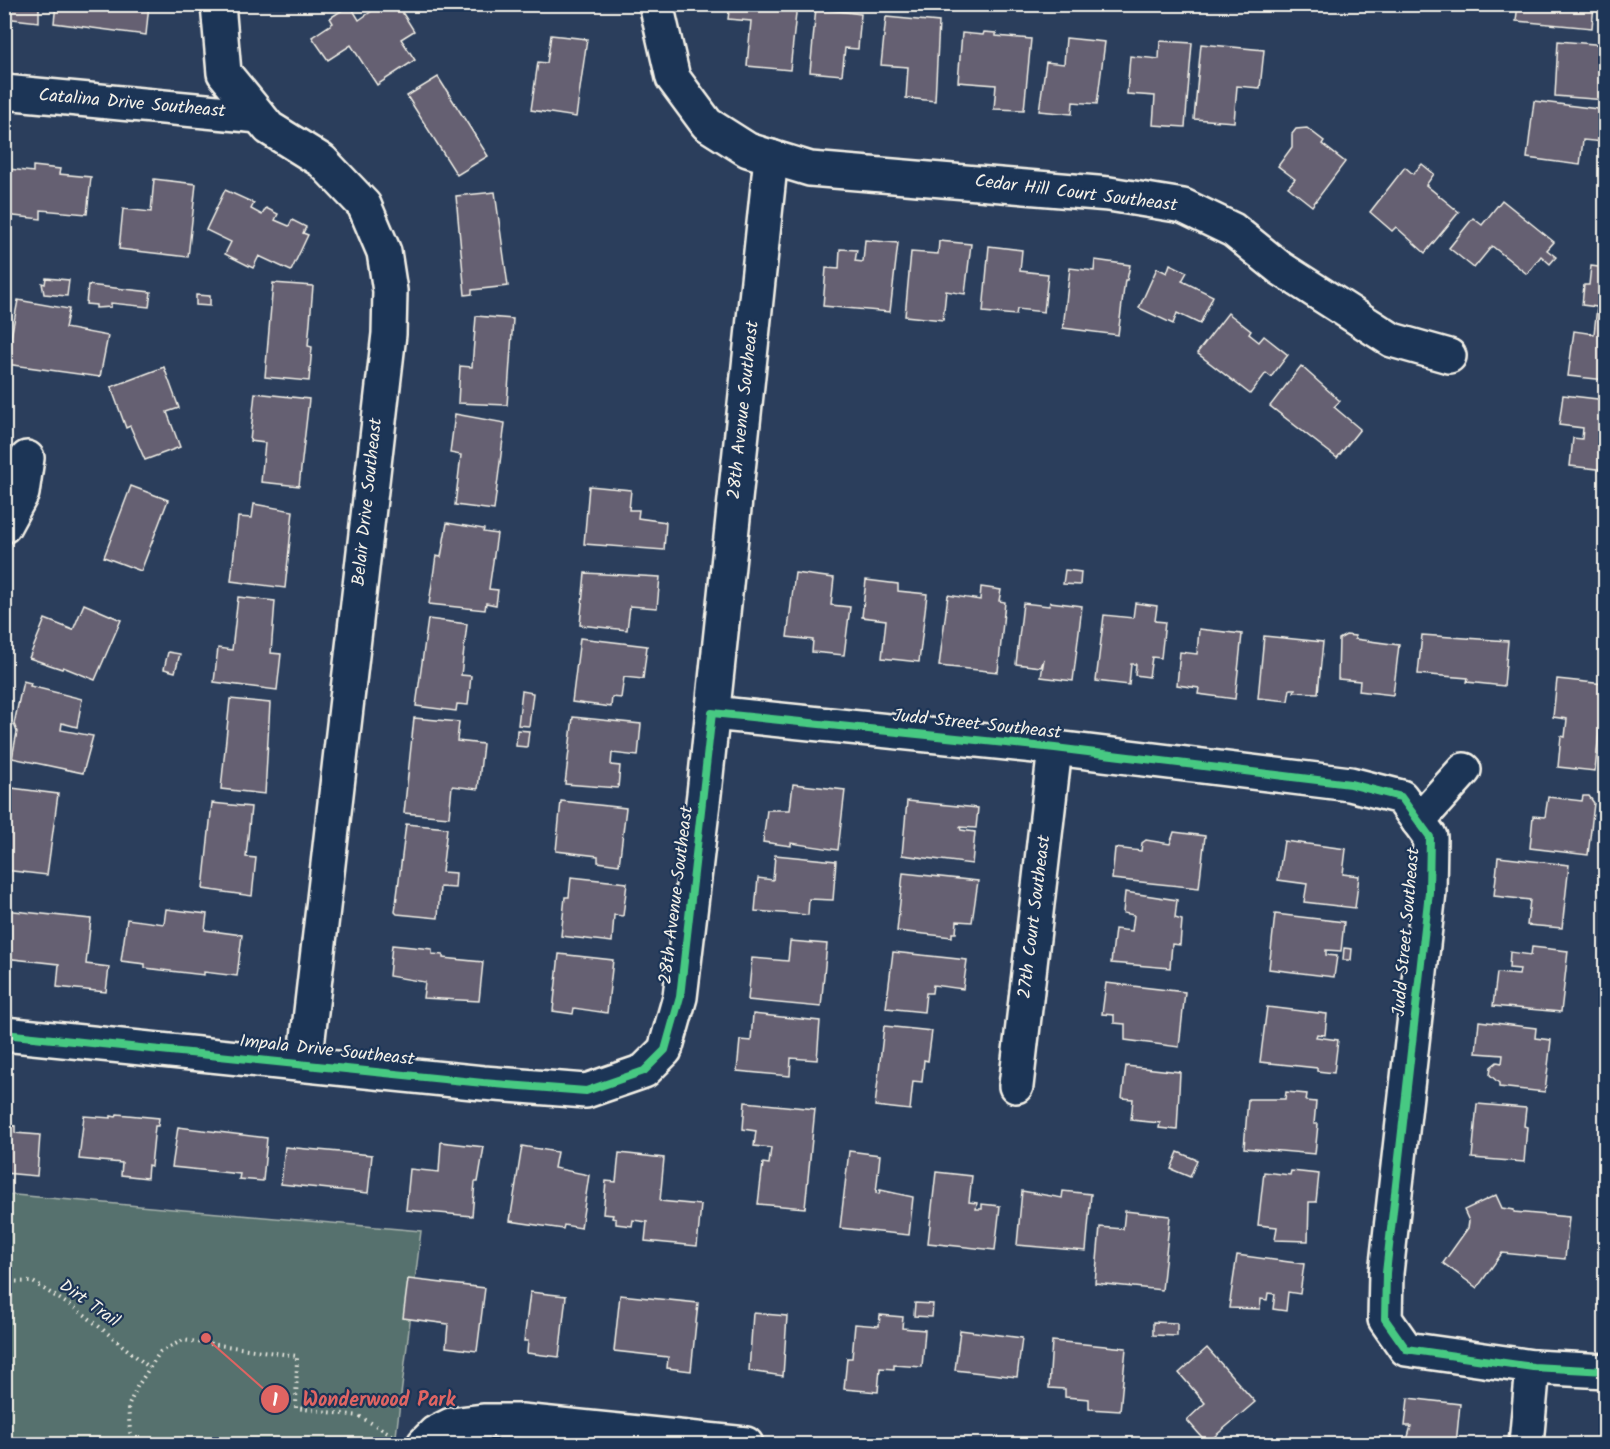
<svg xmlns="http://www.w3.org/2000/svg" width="1610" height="1449" viewBox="0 0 1610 1449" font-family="Kalam,sans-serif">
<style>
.green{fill:#56716e;stroke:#a5b1ab;stroke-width:1.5}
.building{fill:#656172;stroke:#f4f1e8;stroke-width:1.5}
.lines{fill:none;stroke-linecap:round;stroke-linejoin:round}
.street-casing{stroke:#f4f1e8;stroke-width:38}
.path{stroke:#f4f1e8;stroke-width:4;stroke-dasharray:1.5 4.5;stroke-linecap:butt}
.street{stroke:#1d3557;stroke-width:33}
.cycleway-casing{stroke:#1d3557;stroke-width:11}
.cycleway{stroke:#46c982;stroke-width:8}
.labels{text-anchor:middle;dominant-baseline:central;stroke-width:4.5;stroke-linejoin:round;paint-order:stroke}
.street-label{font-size:18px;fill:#f4f1e8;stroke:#1d3557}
.leader{fill:none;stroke:#df6462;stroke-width:2}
.callout-dot{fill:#df6462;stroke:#1d3557;stroke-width:2}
.mark-label{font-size:18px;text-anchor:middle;font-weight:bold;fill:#fff}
.callout-label{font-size:20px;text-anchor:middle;font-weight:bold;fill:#df6462;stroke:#1d3557;stroke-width:4.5;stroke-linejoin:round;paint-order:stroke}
</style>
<rect width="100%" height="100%" fill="#2b3e5c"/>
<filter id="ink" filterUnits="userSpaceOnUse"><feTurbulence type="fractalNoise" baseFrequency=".0167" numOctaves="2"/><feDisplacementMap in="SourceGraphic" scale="12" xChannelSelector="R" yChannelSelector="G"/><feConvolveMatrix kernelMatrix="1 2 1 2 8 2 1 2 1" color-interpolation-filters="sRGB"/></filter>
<g filter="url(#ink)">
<path class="green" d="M4,1194L421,1231L395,1444H5Z"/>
<g class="building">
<path d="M4,4H39V22L4,18Z"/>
<path d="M56,4H149L146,35L54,23Z"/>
<path d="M382,4H397L414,31L401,39L415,60L377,85L351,45L328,60L312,37L333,23L330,18L350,5L359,20Z"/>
<path d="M730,4H797L790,70L747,66L751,21L728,19Z"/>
<path d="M1518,4H1594L1592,28L1516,21Z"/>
<path d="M816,8L861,14L858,49L845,48L842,75L810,72Z"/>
<path d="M886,17L939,22L935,101L906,98L908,67L881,65Z"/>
<path d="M984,32L996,33V36L1031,39L1024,110L994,109L996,85L958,82L962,33L983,35Z"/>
<path d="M551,35L587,39L576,117L531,110L538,62L547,63Z"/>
<path d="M1066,38L1105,42L1097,104L1073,102L1072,114L1039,111L1046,62L1064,64Z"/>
<path d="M1160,41L1192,43L1185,127L1153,125L1155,96L1127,94L1130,56L1159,59Z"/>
<path d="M1558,41L1606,45V100L1555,96Z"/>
<path d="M1201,44L1264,50L1260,88L1237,86L1234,122L1194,119Z"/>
<path d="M438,77L488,156L457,175L407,96Z"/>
<path d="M1534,101L1606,110L1604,142L1583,140L1580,165L1527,158Z"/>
<path d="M1307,128L1324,141L1322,144L1345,162L1312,206L1288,187L1295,179L1278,166L1292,147V134L1296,129Z"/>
<path d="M1422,164L1434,174L1426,185L1459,212L1425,253L1396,227L1392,231L1370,212L1405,167L1413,174Z"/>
<path d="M33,166L60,169L59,174L91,177L87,214L41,210V219L5,215L10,169L33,172Z"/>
<path d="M154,179L196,184L188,257L119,249L123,209L151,212Z"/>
<path d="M225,190L254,203L251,209L262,215L266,208L278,214L275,220L289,226L292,220L306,227L303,233L308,235L291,271L259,256L253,268L225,254L231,242L206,230Z"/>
<path d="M495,192L508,286L472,290V294L465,295L456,196Z"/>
<path d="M1502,200L1554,242L1547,250L1556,257L1550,264L1541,256L1527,274L1492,246L1474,268L1449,248L1473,218L1482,225Z"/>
<path d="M865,240L898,243L890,312L823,306L826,268L839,269L840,249L857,250L855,261L863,262Z"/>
<path d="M939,241L971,244L965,294L946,291L943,320L905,316L911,252L938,254Z"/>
<path d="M989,246L1022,250L1020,271L1048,274L1044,312L1017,309L1016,315L983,312Z"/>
<path d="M1095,260L1130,265L1127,280H1125L1118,335L1063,328L1070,268L1094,271Z"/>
<path d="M1170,264L1187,272L1182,281L1213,296L1200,324L1177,313L1173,324L1139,308L1157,268L1167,273Z"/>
<path d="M1591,266L1606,268V380L1568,376L1574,331L1594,334L1597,307L1582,305L1584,285H1589Z"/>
<path d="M46,278L69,280L67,296L44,294L42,283L45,284Z"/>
<path d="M273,283L313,286L308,346L312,347L309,381L265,377Z"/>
<path d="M88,285L151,292L149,307L111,303V307L96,308V305L86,304Z"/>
<path d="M196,295L210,296V306L196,305Z"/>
<path d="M18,300L69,309L65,328L108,336L100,377L6,364Z"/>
<path d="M1228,313L1251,331L1249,334L1259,342L1264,336L1288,355L1271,377L1266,373L1250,394L1197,353Z"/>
<path d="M476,316L513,319L507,405L458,403L460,366L472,367Z"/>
<path d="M1301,366L1340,401L1334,407L1360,429L1337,458L1270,406Z"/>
<path d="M164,367L179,408L167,412L180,447L145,460L130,426L126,428L111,387Z"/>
<path d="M255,393L309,399L299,486L261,482L265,443L250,441Z"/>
<path d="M1563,395L1606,400V470L1570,466L1573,438L1582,439L1583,428L1559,425Z"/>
<path d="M455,414L505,423L494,510L455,505L461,455L450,453Z"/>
<path d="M131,486L168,500L141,571L104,557Z"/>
<path d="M589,486L631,490L629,510H639L638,518L666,522L664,550L584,544Z"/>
<path d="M254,504L293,511L285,588L231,581L238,517L252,518Z"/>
<path d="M447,523L484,529L483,532L497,534L489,589L498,590L496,605L486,603L485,610L429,604L436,556L441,557Z"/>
<path d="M1065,570L1081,572L1080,585L1063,584Z"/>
<path d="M585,573L660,577L657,608L630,606L627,630L580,625Z"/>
<path d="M795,573L834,578L831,605L850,607L844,655L812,652L813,640L787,637Z"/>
<path d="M866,580L898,584V591L927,594L919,662L882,658L886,620L862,617Z"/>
<path d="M981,587L1001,590L999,601L1005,602L998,672L939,666L948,595L980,600Z"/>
<path d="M238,597L275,601L271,653L281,654L277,690L214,682L218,648L232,650Z"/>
<path d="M1050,602L1082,606L1073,681L1041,677L1044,659L1041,667L1016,664L1023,603L1049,606Z"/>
<path d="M1135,603L1157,606L1155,621L1165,622L1161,658L1152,657L1149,677L1135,675L1136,664H1131L1129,685L1096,681L1104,615L1133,618Z"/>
<path d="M84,604L121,620L95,680L63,667L62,669L29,658L45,619L73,630Z"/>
<path d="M428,619L467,624L461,675L471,676L468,705L457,704L456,711L416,706Z"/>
<path d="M1199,629L1242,634L1235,699L1198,694L1199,688L1177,685L1180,652L1197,654Z"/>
<path d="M1346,635L1355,636V639L1399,645L1393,695L1359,691L1360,681L1338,679L1339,639Z"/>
<path d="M1422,635L1508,641L1504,686L1467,682L1468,678L1418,674Z"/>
<path d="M1264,636L1323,642L1318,693L1294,692L1295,689H1290L1288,701L1258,698Z"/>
<path d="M580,638L647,646L643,679L624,677L621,698L612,697L611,707L572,702Z"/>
<path d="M168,652L180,654L175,672L164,669Z"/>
<path d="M1557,679L1604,684L1595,771L1558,767L1561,736L1565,737L1567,719L1553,717Z"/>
<path d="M23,681L31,683L30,686L82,699L77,727L62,723L61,730L93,736L83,773L12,758L17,732L14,724Z"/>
<path d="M522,691L533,693L529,726L518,725Z"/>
<path d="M230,699L270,703L265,794L221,789Z"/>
<path d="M573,717L641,724L638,756L612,753L611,765L620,766L618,788L565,784Z"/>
<path d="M414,718L459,722L457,741L483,744L478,789L452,786L449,817L404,813Z"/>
<path d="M517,730L529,731L527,747L516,746Z"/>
<path d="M793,784L845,790L838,850L791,843V846L763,842L767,810H790Z"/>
<path d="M4,787L58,794L47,875L4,870Z"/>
<path d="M1583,796H1589L1594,803L1588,855L1530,848L1533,816L1545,817L1548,797L1582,801Z"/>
<path d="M561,801L626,808L619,865L598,862V856L556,851Z"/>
<path d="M907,801L978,808L976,828L960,827L961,830L975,832L972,864L902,855Z"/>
<path d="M212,803L251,807L246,857L256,858L252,896L203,889Z"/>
<path d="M406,824L447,828L442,872L456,873L455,888L440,887L438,918L397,914L395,912Z"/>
<path d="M1174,832L1205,836L1199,888L1112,879L1115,848L1141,851L1142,843L1146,840L1170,844Z"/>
<path d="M1284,841L1346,849L1343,874L1359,876L1355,908L1304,902L1307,884L1278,880Z"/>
<path d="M775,855L836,861L833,900L809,899L808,915L755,911L758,878L773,880Z"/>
<path d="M1498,857L1569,865L1562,928L1527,925L1530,900L1494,896Z"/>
<path d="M903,873L978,881L972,922L957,921L956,933H952V937L897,931Z"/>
<path d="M571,877L627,883L623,916L614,915L612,942L561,936L565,897H569Z"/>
<path d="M1125,892L1177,900L1175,918L1182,920L1180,945L1172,944L1170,968L1111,963L1115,929L1132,931L1134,915L1123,913Z"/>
<path d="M166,909L207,914L205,930L242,935L237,976L204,972V975L145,968V964L121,961L127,919L164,924Z"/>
<path d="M4,910L91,919L86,964L109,967L106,992L57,987L59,964L4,958Z"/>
<path d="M1275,914L1344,922L1341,951L1326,950V955L1337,956L1334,977L1269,969Z"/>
<path d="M790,941L827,944L821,1007L748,1000L752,958L788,961Z"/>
<path d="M392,945L432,949V954L443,955V958L483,962L479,1001L423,998L425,982L389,976Z"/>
<path d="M1532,947L1568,951L1561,1012L1493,1006L1497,973L1519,975L1520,969L1509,968L1510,952L1531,955Z"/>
<path d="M1344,948L1352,949L1351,960H1343Z"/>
<path d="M893,952L967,960L963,989L933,985L932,993H926L924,1012L886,1008Z"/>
<path d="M559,954L613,960L607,1013L574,1008L573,1014L553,1011Z"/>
<path d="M1106,983L1185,992L1179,1047L1125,1040V1024L1114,1023V1015L1102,1014Z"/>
<path d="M1267,1007L1327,1014L1325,1035L1317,1034L1316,1037L1338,1040L1334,1073L1317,1071V1068L1260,1062Z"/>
<path d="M753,1014L820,1021L817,1060L791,1058L790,1076L737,1071L740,1040L751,1041Z"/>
<path d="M1479,1021L1536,1028L1535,1038L1551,1040L1545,1092L1499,1087V1083L1490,1075L1491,1067L1497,1062L1502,1063L1503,1055L1476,1053Z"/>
<path d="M884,1026L932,1031L928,1061L924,1060L922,1082L913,1081L910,1110L875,1106Z"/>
<path d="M1126,1066L1180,1072L1177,1130L1159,1128L1160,1123L1131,1120L1133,1099L1122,1098Z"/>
<path d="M1286,1092L1307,1094L1306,1101L1316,1102L1314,1124H1318L1315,1154L1244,1148L1248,1099H1285Z"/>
<path d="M4,1100L9,1101L7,1125L15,1126V1133L40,1135L37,1176L4,1173Z"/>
<path d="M745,1102L815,1109L805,1208L758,1204L763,1163L769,1164L771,1148L754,1146L756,1131L743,1129Z"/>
<path d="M1477,1104L1526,1108L1524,1126L1527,1127L1524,1162L1472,1158Z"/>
<path d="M117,1114L159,1118L158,1126H155L151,1166L148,1165L147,1178L121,1175L122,1163L79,1159L84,1116L111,1118V1116L116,1117Z"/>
<path d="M178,1127L267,1138L263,1181L239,1179L240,1174L172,1167Z"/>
<path d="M441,1142L484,1147L478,1182H475L472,1216L406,1210L410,1169L439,1172Z"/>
<path d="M522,1146L557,1152L554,1168L589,1175L581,1228L564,1225L563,1229L510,1221Z"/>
<path d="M285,1147L372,1155L368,1193L281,1184Z"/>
<path d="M849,1151L880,1155L876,1193L879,1194L880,1190L913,1197L909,1235L840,1228Z"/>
<path d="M1178,1152L1197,1160L1190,1177L1171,1169Z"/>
<path d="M619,1153L664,1158L660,1201L701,1205L697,1246L645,1241L647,1222L633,1220L632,1226L616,1224V1219L612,1218L613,1215L603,1214L606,1181L616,1182Z"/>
<path d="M1291,1171L1319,1174L1316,1202H1309L1308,1241L1275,1240L1277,1227L1258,1225L1264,1172L1290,1175Z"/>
<path d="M936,1172L972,1176L969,1202L977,1203L976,1209H982V1204L1000,1206L995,1250L928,1243Z"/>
<path d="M1022,1191L1062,1198L1063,1191L1091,1194L1086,1251L1017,1245Z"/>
<path d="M1496,1195L1502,1208L1514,1210V1212L1569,1217L1565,1259L1502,1253L1477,1288L1443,1263L1468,1228L1469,1221L1464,1210Z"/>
<path d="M1125,1211L1170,1216L1162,1290L1095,1283L1100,1227L1123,1229Z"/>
<path d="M1237,1255L1304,1264L1300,1294L1288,1292L1286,1311L1273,1309L1275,1294L1268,1293L1267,1300L1261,1299L1260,1309L1229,1308Z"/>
<path d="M408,1279L485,1288L477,1351L446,1347L448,1324L403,1318Z"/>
<path d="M530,1292L566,1296L559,1357L527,1353L528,1341H524Z"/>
<path d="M620,1295L698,1303L691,1371L667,1368L668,1357L614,1351Z"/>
<path d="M915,1303L933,1304L932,1317L914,1316Z"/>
<path d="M753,1313L787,1316L783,1376L749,1371Z"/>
<path d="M880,1315L903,1317L902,1328L925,1330L922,1367L894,1365V1369L880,1368L878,1392L844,1389L847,1358H852L855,1324L879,1326Z"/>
<path d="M1153,1322L1177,1323V1336L1153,1335Z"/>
<path d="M960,1330L1022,1338L1017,1377L955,1370Z"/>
<path d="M1052,1341L1126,1348L1120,1411L1089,1409V1399L1065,1397V1389L1049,1388Z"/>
<path d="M1207,1348L1255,1402L1207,1443L1187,1420L1205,1403L1179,1373Z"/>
<path d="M1408,1398L1460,1404L1456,1444H1406L1411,1426H1405Z"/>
</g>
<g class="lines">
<defs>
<g id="street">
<path d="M218,4L224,73L269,128L322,161L364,205L384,252L390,291L389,334L305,1064"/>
<path d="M656,4L673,78L707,124L748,150L810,169L1109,194L1183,206L1233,230L1280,268L1392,340L1449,356"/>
<path d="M4,92L259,116"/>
<path d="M4,526L22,493L27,458"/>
<path d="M712,713L1055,748L1350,784L1401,797L1430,837L1429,892L1386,1273L1385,1319L1406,1349L1533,1367L1606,1371"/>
<path d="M1418,821L1464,770"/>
<path d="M4,1034L483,1083L586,1091L644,1071L665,1050L680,997L704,794L771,157"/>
<path d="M1016,1086L1055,748"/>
<path d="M424,1444L435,1433L451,1425L483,1421H521L746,1444"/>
<path d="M1526,1444L1533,1367"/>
</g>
</defs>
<use href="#street" class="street-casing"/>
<g class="path">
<path d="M4,1281L33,1282L85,1315L150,1368"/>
<path d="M134,1444L131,1442L128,1407L137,1387L160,1352L183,1340L297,1356L296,1408L359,1416L394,1436"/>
</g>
<use href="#street" class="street"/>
<defs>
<path id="cycleway" d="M4,1034L483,1083L586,1091L644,1071L665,1050L680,997L712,713L1055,748L1350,784L1401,797L1430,837L1429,892L1386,1273L1385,1319L1406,1349L1533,1367L1606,1371"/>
</defs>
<use href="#cycleway" class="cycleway-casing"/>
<use href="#cycleway" class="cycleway"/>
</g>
</g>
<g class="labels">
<g class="street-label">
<text transform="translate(132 104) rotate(5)">Catalina Drive Southeast</text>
<text transform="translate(1076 194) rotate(7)">Cedar Hill Court Southeast</text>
<text transform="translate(744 410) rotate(-84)">28th Avenue Southeast</text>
<text transform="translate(368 502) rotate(-84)">Belair Drive Southeast</text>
<text transform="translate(977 725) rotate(6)">Judd Street Southeast</text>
<text transform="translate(677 895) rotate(-83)">28th Avenue Southeast</text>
<text transform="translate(1035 917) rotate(-83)">27th Court Southeast</text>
<text transform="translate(1407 932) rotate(-85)">Judd Street Southeast</text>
<text transform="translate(327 1051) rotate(6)">Impala Drive Southeast</text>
<text transform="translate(89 1304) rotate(35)">Dirt Trail</text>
</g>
</g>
<path class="leader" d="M206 1338L275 1399"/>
<g class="callout-dot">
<circle cx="206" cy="1338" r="6"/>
<circle cx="275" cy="1399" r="15"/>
</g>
<g class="mark-label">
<text x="275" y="1406">1</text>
</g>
<g class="callout-label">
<text x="379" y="1406">Wonderwood Park</text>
</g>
<rect width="1610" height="1449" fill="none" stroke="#1d3557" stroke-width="24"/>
<rect x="12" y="12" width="1586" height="1425" fill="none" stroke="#f4f1e8" stroke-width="2" filter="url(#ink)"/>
</svg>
